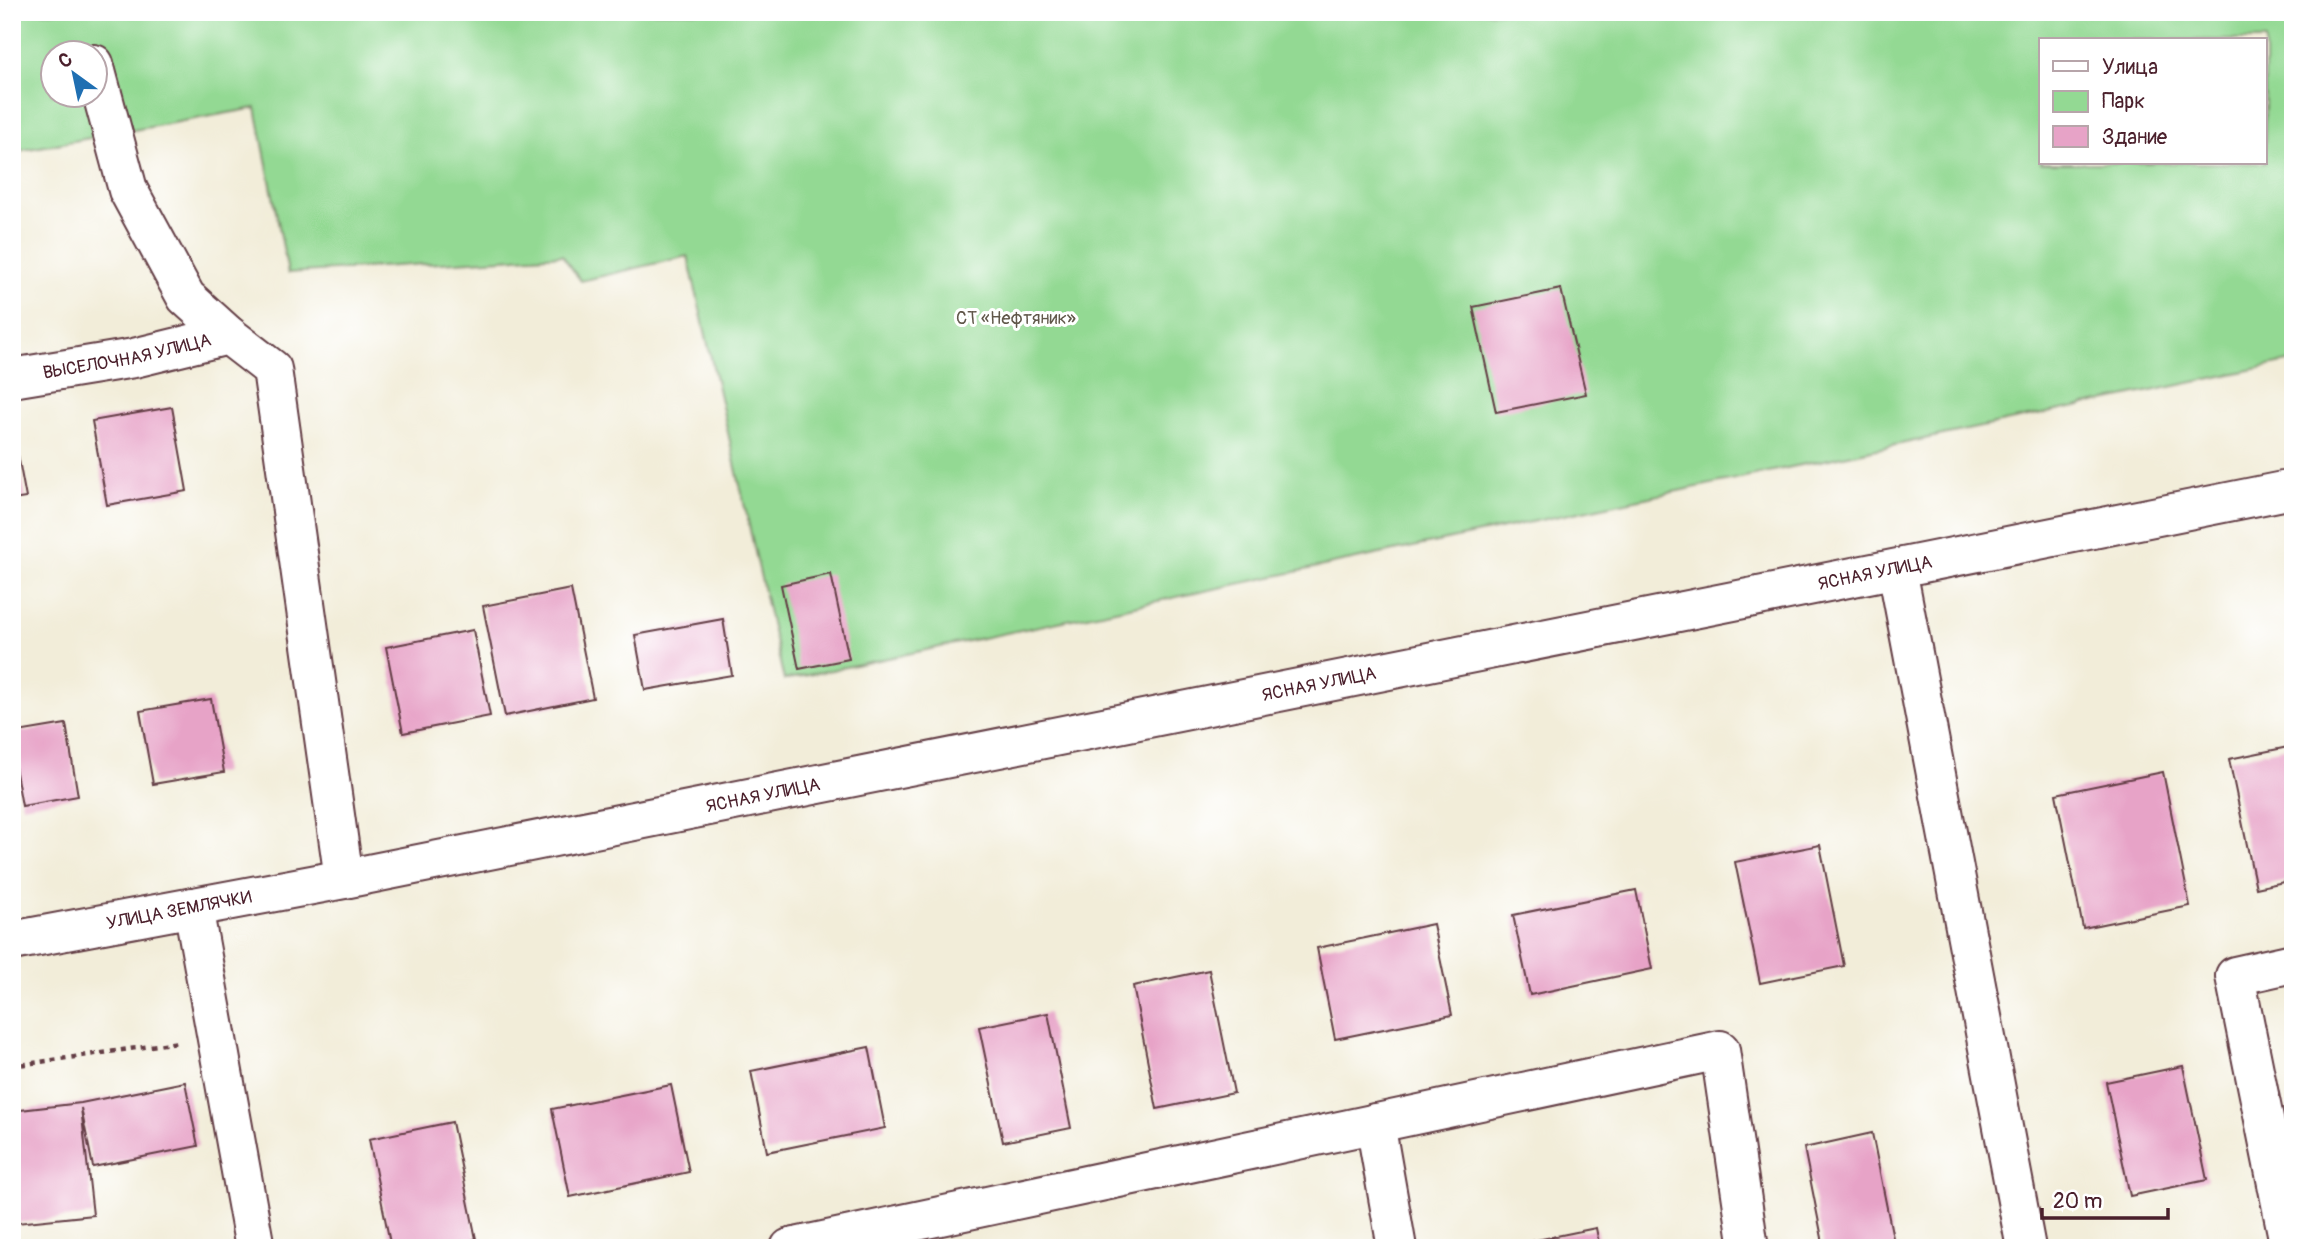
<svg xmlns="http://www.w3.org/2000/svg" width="2305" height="1260" viewBox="0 0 2305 1260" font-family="Pangolin,sans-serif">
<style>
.green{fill:#93d993;stroke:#6e7c5f;stroke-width:2;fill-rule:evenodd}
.building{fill:#e7a3c7}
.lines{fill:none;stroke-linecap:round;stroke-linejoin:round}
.minor-casing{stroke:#633e45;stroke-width:42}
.major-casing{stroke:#633e45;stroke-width:42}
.path{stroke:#633e45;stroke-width:4.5;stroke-dasharray:5 5;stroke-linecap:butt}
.minor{stroke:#fff;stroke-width:38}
.major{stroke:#fff;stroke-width:38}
.labels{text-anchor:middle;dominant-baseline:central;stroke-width:6;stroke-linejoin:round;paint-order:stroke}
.park-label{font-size:18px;fill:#60574a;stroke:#fff}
.street-label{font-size:18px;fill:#4a1f2b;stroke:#fff}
</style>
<rect width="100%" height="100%" fill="#fff"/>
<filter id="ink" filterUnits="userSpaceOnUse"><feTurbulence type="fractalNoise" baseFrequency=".0143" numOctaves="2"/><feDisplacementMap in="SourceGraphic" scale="14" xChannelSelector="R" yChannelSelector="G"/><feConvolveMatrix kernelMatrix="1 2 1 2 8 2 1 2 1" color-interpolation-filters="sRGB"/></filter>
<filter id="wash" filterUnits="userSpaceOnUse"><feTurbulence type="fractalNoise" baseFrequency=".00686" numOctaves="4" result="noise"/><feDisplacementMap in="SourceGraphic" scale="28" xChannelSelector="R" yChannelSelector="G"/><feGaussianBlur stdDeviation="1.57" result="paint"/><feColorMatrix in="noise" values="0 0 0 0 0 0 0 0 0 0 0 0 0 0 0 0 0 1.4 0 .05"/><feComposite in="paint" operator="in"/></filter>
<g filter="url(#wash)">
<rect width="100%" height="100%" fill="#f2edd9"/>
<path class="green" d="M12,12H2293V361L784,680L688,256L581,281L562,255L288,273L256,108L12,152ZM2041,40H2265V163H2041ZM52,52H94V94H52Z"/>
<g id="blocks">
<g class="building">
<path d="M1561,289L1586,394L1496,412L1473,307Z"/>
<path d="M172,407L187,491L107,505L92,421Z"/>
<path d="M12,423L26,498L12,500Z"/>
<path d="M831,574L849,659L799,669L781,585Z"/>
<path d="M571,589L593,698L505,716L483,606Z"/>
<path d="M723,619L732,675L645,690L635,635Z"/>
<path d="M473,630L490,716L403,733L386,647Z"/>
<path d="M211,699L224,772L153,784L140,711Z"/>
<path d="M66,724L78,796L22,806L12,750V733Z"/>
<path d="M2293,746V880L2256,888L2229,759Z"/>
<path d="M2163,772L2190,906L2083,928L2056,794Z"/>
<path d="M1820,845L1844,966L1760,983L1735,862Z"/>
<path d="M1636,890L1652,969L1530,995L1513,915Z"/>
<path d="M1433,924L1452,1015L1335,1039L1317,948Z"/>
<path d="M1209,970L1234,1093L1157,1109L1133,986Z"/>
<path d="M1048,1013L1071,1128L1003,1142L979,1027Z"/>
<path d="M869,1047L885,1128L767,1152L751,1071Z"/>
<path d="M2183,1066L2207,1180L2130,1196L2106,1082Z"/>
<path d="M185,1082L198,1146L93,1167L81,1108L93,1215L17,1223L12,1181V1111L81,1103Z"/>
<path d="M671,1085L689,1172L570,1197L552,1109Z"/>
<path d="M452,1122L476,1239L435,1248H391L369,1139Z"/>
<path d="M1872,1133L1895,1248H1824L1804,1148Z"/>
<path d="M1596,1228L1600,1248H1502V1247Z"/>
</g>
</g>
</g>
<g filter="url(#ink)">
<use href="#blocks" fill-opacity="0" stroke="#633e45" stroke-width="2"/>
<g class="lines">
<defs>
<g id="minor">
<path d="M94,64L128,190L186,297L228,335"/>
<path id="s1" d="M12,378L134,358L228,335L272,369L344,879"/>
<path d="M1897,569L2026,1248"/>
<path d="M193,907L255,1248"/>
<path d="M1375,1123L1397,1248"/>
<path d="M790,1248L1720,1050L1749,1248"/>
<path d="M2290,1248L2235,976L2293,963"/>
</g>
<g id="major">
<path id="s2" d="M12,941L344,879L2293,489"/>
</g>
</defs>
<use href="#minor" class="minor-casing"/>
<use href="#major" class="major-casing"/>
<path class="path" d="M12,1066L178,1042"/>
<use href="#minor" class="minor"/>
<use href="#major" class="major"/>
</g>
</g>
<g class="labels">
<g class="park-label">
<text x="1016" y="318">СТ «Нефтяник»</text>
</g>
<g class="street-label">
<text stroke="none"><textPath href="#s1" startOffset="117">ВЫСЕЛОЧНАЯ УЛИЦА</textPath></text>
<text stroke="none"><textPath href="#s2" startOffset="1899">ЯСНАЯ УЛИЦА</textPath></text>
<text stroke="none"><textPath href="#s2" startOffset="1332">ЯСНАЯ УЛИЦА</textPath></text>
<text stroke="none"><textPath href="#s2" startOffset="765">ЯСНАЯ УЛИЦА</textPath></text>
<text stroke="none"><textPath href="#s2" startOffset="170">УЛИЦА ЗЕМЛЯЧКИ</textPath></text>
</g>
</g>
<rect width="2305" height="1260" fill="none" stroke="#fff" stroke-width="42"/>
<rect x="2039" y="38" width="228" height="126" fill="#ffffff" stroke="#b7a5aa" stroke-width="2"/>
<rect x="2053" y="61" width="35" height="10" fill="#ffffff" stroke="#b7a5aa" stroke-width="2"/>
<text x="2102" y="74" font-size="21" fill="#4a1f2b">Улица</text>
<rect x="2053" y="91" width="35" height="21" fill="#93d993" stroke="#b7a5aa" stroke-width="2"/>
<text x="2102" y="108" font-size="21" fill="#4a1f2b">Парк</text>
<rect x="2053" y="126" width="35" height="21" fill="#e7a3c7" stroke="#b7a5aa" stroke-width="2"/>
<text x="2102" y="144" font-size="21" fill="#4a1f2b">Здание</text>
<g transform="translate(74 74) rotate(327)"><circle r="33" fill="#ffffff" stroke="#b7a5aa" stroke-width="2"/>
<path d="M0-5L12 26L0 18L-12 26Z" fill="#1f6fb2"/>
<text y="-10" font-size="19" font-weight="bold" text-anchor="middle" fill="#4a1f2b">С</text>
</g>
<path d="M2042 1208v10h126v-10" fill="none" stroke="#4a1f2b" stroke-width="3.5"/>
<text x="2053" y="1208" font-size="21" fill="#4a1f2b" stroke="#ffffff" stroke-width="5" paint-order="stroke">20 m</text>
</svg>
